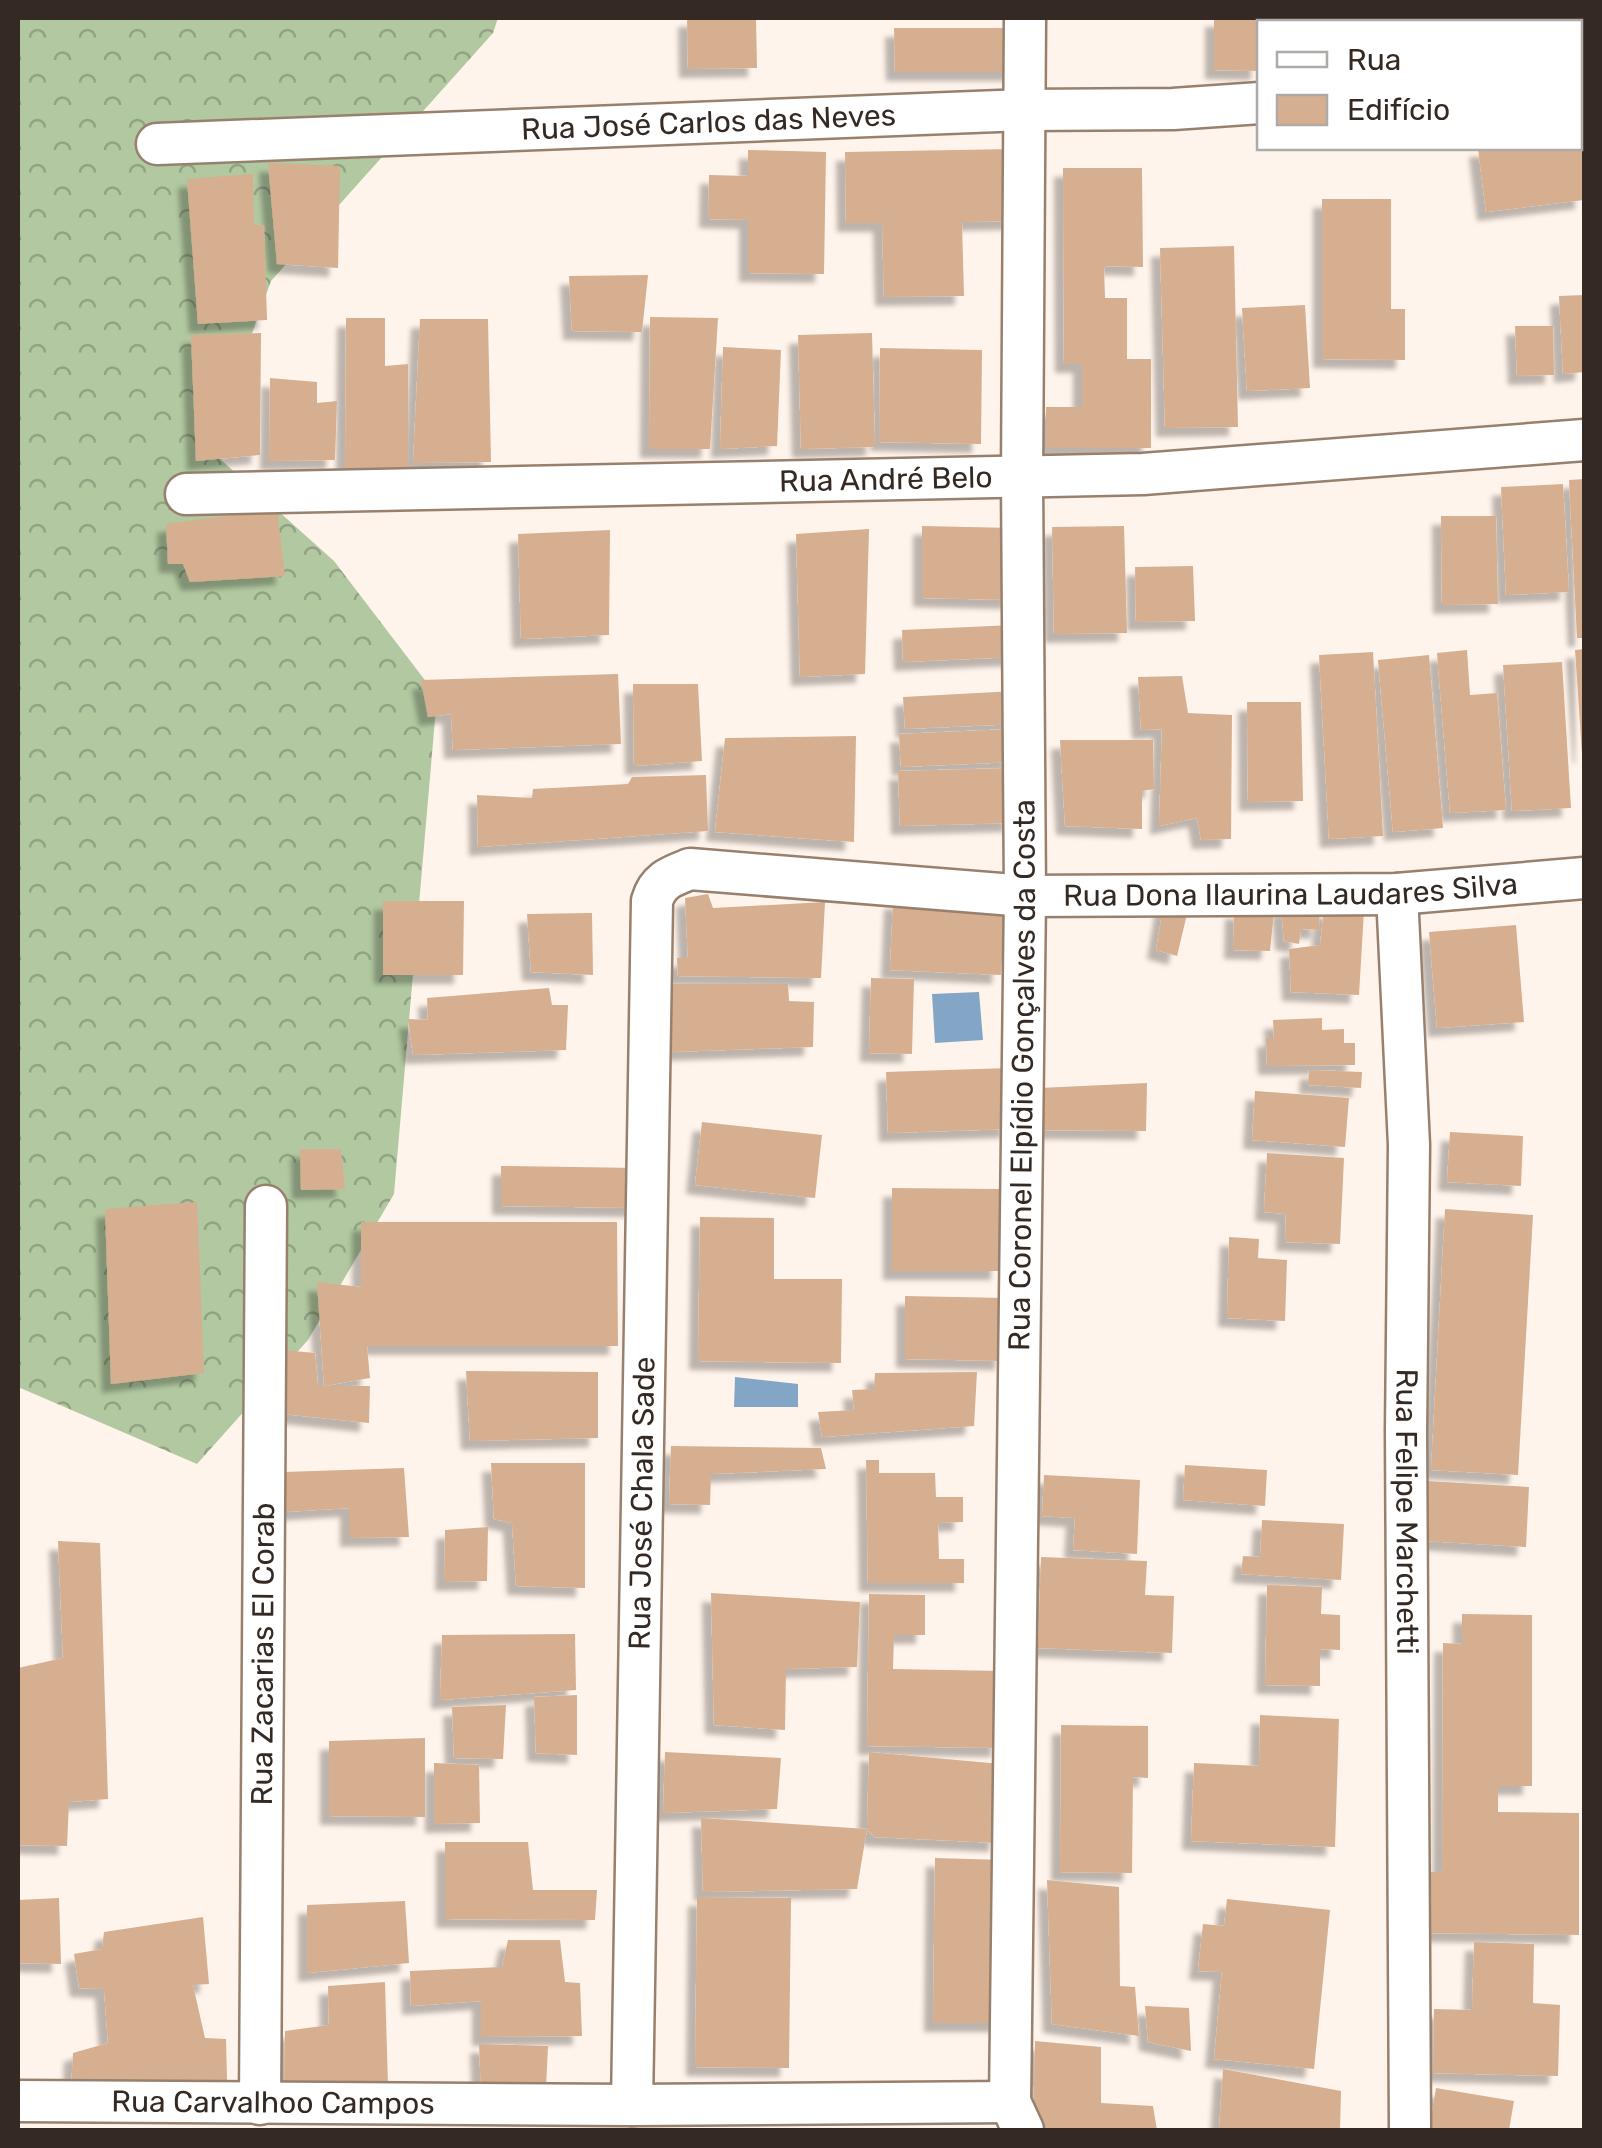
<svg xmlns="http://www.w3.org/2000/svg" width="1602" height="2148" viewBox="0 0 1602 2148" font-family="Rubik,sans-serif">
<style>
.forest{fill:url(#forest-crowns)}
.water{fill:#83a5c6}
.building{fill:#d6af91;filter:url(#shadow)}
.lines{fill:none;stroke-linecap:round;stroke-linejoin:round}
.street-casing{stroke:#98806e;stroke-width:45}
.street{stroke:#fff;stroke-width:40}
.labels{text-anchor:middle;dominant-baseline:central;stroke-width:8;stroke-linejoin:round;paint-order:stroke}
.street-label{font-size:30px;fill:#342a23;stroke:#fff}
</style>
<defs>
<pattern id="forest-crowns" width="20" height="18" patternUnits="userSpaceOnUse" patternTransform="scale(2.5)"><rect width="20" height="18" fill="#b1c8a0"/><path d="M2 6a3 3 0 1 1 6 0M12 15a3 3 0 1 1 6 0" fill="none" stroke="#91a382"/></pattern>
<filter id="shadow"><feDropShadow dx="-9" dy="9" stdDeviation="2.5" flood-color="#0004"/></filter>
</defs>
<rect width="100%" height="100%" fill="#fff4eb"/>
<path class="forest" d="M18,18H498L493,33L271,281L210,450L334,561L437,696L394,1194L308,1340L197,1464L18,1387Z"/>
<g class="water">
<path d="M979,992L983,1040L935,1043L932,994Z"/>
<path d="M735,1377L798,1384V1407H734Z"/>
</g>
<g class="building">
<path d="M687,18H756L757,68L688,69Z"/>
<path d="M1214,18H1315V22H1260V71L1214,70Z"/>
<path d="M1517,18H1584V24L1580,25V22H1518Z"/>
<path d="M894,28H1015V72H895Z"/>
<path d="M1584,97V200L1486,212L1478,148H1580V98Z"/>
<path d="M1012,149L1014,221L962,222L964,296L884,297L882,223H846L845,152Z"/>
<path d="M748,150L826,152L824,274L748,273V220L708,219L709,175L748,176Z"/>
<path d="M268,163L340,166L338,268L277,264Z"/>
<path d="M1063,168H1142L1143,267L1104,266L1105,298H1127V359H1151V448H1046V407H1082V364H1064Z"/>
<path d="M253,174L254,225H264L267,320L198,324L187,179Z"/>
<path d="M1322,199H1391V309H1405V360L1322,359Z"/>
<path d="M1234,246L1238,427L1165,428L1160,248Z"/>
<path d="M648,275L642,332L572,331L569,276Z"/>
<path d="M1584,295V372L1563,374L1559,296Z"/>
<path d="M1305,305L1310,388L1247,391L1242,308Z"/>
<path d="M650,317L718,318L710,449H649Z"/>
<path d="M346,318H385V366L408,364V470H345Z"/>
<path d="M420,319H488L491,462L413,463Z"/>
<path d="M1515,326H1553L1554,375L1517,376Z"/>
<path d="M261,333L260,455L196,461L191,335Z"/>
<path d="M872,333L875,447L801,449L798,335Z"/>
<path d="M723,347L781,350L777,446L720,449Z"/>
<path d="M880,348L982,350L981,444L879,442Z"/>
<path d="M270,378L317,382V403L337,401L335,460L269,461Z"/>
<path d="M1584,479V638H1577L1569,480Z"/>
<path d="M1563,484L1569,592L1506,595L1501,487Z"/>
<path d="M277,509L285,576L190,582L183,564H168L166,524Z"/>
<path d="M1441,516H1496L1498,604L1442,605Z"/>
<path d="M922,526L1013,528L1012,600L922,598Z"/>
<path d="M1124,526L1127,633L1054,634L1052,527Z"/>
<path d="M869,529L865,674L800,677L796,534Z"/>
<path d="M610,530L609,635L521,639L518,534Z"/>
<path d="M1193,566L1195,621L1136,622L1135,567Z"/>
<path d="M1013,625L1015,657L903,662L902,630Z"/>
<path d="M1584,649V754H1582L1575,650Z"/>
<path d="M1467,650L1470,695L1497,693L1506,810L1450,813L1437,653Z"/>
<path d="M1373,652L1383,836L1329,839L1319,655Z"/>
<path d="M1429,655L1443,828L1393,832L1378,660Z"/>
<path d="M1562,662L1571,808L1512,811L1503,665Z"/>
<path d="M618,674L621,744L453,750L451,714L428,717L421,680Z"/>
<path d="M1182,676L1188,713L1232,715L1231,839L1201,840L1197,818L1159,826L1162,729L1141,730L1138,677Z"/>
<path d="M633,684H698L702,761L634,766Z"/>
<path d="M1015,691L1017,724L905,729L903,697Z"/>
<path d="M1247,702H1301L1303,801L1248,802Z"/>
<path d="M1011,729L1013,762L901,767L899,734Z"/>
<path d="M856,736L854,842L715,832L725,738Z"/>
<path d="M1060,740H1153L1154,789L1142,791V829L1065,826Z"/>
<path d="M1012,768L1013,823L900,826L898,771Z"/>
<path d="M706,775L708,831L478,847L477,795L532,798L533,789L628,784L632,777Z"/>
<path d="M708,894L713,908L825,902L821,978L678,976L677,958H688L685,898Z"/>
<path d="M893,900L1005,905L1001,975L890,970Z"/>
<path d="M383,901H464L463,975H383Z"/>
<path d="M1164,903L1188,910L1177,956L1156,950Z"/>
<path d="M1281,906L1319,908L1320,930L1301,929L1299,944L1284,941Z"/>
<path d="M1324,909L1364,910L1359,995L1291,992L1289,949L1320,945Z"/>
<path d="M1234,910L1274,912L1270,951L1233,950Z"/>
<path d="M592,913L593,975L531,972L527,914Z"/>
<path d="M1516,925L1524,1022L1437,1028L1429,932Z"/>
<path d="M871,978L914,979L912,1054L869,1053Z"/>
<path d="M668,984H788L789,1001L814,1002L813,1047L671,1052Z"/>
<path d="M549,988L552,1005H568L566,1050L413,1055L408,1019L428,1020L427,998Z"/>
<path d="M1322,1018V1030L1344,1029V1043H1355V1065L1267,1066L1266,1038H1274L1273,1020Z"/>
<path d="M1008,1068L1010,1129L888,1133L886,1072Z"/>
<path d="M1309,1070L1362,1072L1361,1088L1308,1085Z"/>
<path d="M1147,1083L1146,1131L1041,1130L1039,1088Z"/>
<path d="M1255,1091L1349,1098L1345,1147L1252,1140Z"/>
<path d="M702,1122L822,1135L815,1198L695,1185Z"/>
<path d="M1450,1132L1523,1136L1521,1186L1447,1182Z"/>
<path d="M300,1149H341L345,1189L301,1190Z"/>
<path d="M1267,1153L1344,1158L1340,1244L1285,1242L1286,1214L1264,1212Z"/>
<path d="M501,1166L640,1168L639,1208L501,1206Z"/>
<path d="M892,1188L1000,1189V1271H892Z"/>
<path d="M197,1202L204,1373L111,1384L105,1209Z"/>
<path d="M1445,1209L1533,1215L1518,1475L1431,1470Z"/>
<path d="M700,1217L774,1218V1279H842L841,1363L698,1361Z"/>
<path d="M361,1222H617L618,1346H367L370,1378L324,1386L317,1282L361,1287Z"/>
<path d="M1229,1237L1259,1239L1258,1258L1287,1260L1285,1321L1227,1318Z"/>
<path d="M905,1296L1005,1298L1004,1361L905,1359Z"/>
<path d="M283,1350L315,1353L318,1386H370L369,1423L283,1414Z"/>
<path d="M466,1371L598,1372V1438L470,1441Z"/>
<path d="M977,1372L974,1426L822,1437L818,1412L854,1410L852,1390L874,1389L875,1373Z"/>
<path d="M671,1446L821,1448L826,1469L711,1474L710,1505L669,1504Z"/>
<path d="M866,1460H879V1473H935L936,1497H963V1522L938,1523L939,1559H964V1583H868Z"/>
<path d="M491,1463H585V1588L516,1586L512,1523L494,1519Z"/>
<path d="M1185,1465L1267,1470L1265,1506L1183,1500Z"/>
<path d="M404,1468L409,1537L349,1538V1508L285,1512L284,1472Z"/>
<path d="M1044,1475L1140,1480L1137,1554L1073,1550L1075,1518L1042,1516Z"/>
<path d="M1428,1481L1529,1487L1526,1547L1425,1541Z"/>
<path d="M1262,1520L1344,1524L1341,1580L1241,1574L1243,1556L1260,1557Z"/>
<path d="M488,1527L487,1581L444,1582L445,1530Z"/>
<path d="M58,1541L100,1543L108,1799L69,1802L67,1846L18,1845V1668L63,1658Z"/>
<path d="M1041,1557L1147,1561L1145,1595L1174,1596L1172,1653L1038,1648Z"/>
<path d="M1267,1585L1322,1587L1321,1614L1340,1615V1650L1320,1649V1686L1265,1685Z"/>
<path d="M711,1593L860,1602L857,1667L786,1669L785,1730L714,1725Z"/>
<path d="M869,1594L925,1595V1635H894L893,1669L1002,1671L1000,1748L867,1746Z"/>
<path d="M1462,1614L1532,1615V1786H1498V1812L1579,1813V1935L1426,1933V1872H1442L1443,1643L1462,1644Z"/>
<path d="M575,1634L576,1690L440,1700L442,1635Z"/>
<path d="M577,1695V1755L536,1753L534,1697Z"/>
<path d="M506,1705L503,1759L454,1758L452,1707Z"/>
<path d="M1260,1715L1339,1719L1335,1847L1191,1841L1194,1763L1259,1766Z"/>
<path d="M1061,1725L1148,1726V1778L1133,1777L1132,1873L1060,1872Z"/>
<path d="M425,1738V1817L329,1816V1741Z"/>
<path d="M665,1752L781,1758L777,1809L663,1813Z"/>
<path d="M869,1752L1001,1764L998,1843L874,1837L867,1829Z"/>
<path d="M434,1763L479,1765L480,1823L434,1824Z"/>
<path d="M701,1818L867,1829L857,1889L703,1892Z"/>
<path d="M445,1842H528L533,1890H597L595,1920L445,1919Z"/>
<path d="M935,1858L1005,1860L1003,2023H933Z"/>
<path d="M1047,1880L1119,1887L1120,1986L1135,1987L1139,2036L1052,2024Z"/>
<path d="M697,1897L791,1898L789,2068L695,2067Z"/>
<path d="M59,1898L61,1964L18,1963V1900Z"/>
<path d="M1227,1899L1330,1910L1314,2069L1214,2059L1222,1972L1198,1971L1203,1924L1224,1926Z"/>
<path d="M405,1901L409,1963L307,1973V1905Z"/>
<path d="M203,1917L209,1984L193,1985L205,2038L226,2039L227,2080L71,2091L73,2053L108,2043L104,1989L79,1988L74,1954L102,1949L104,1932Z"/>
<path d="M508,1940H560L565,1982L580,1983L582,2036L481,2037V2001L411,2006L410,1971L502,1967Z"/>
<path d="M1474,1942L1534,1944L1533,2003L1560,2005L1558,2076L1433,2073L1434,2009L1472,2010Z"/>
<path d="M385,1982L388,2086L284,2093L285,2031L329,2025L328,1986Z"/>
<path d="M1145,2006L1189,2008L1191,2051L1148,2042Z"/>
<path d="M1035,2041L1101,2047V2103L1153,2106L1157,2130H1033Z"/>
<path d="M479,2044L548,2046L546,2089L481,2090Z"/>
<path d="M1223,2069L1341,2091L1340,2130H1219Z"/>
<path d="M1436,2088L1514,2101L1509,2130H1429Z"/>
</g>
<g class="lines">
<defs>
<g id="street">
<path d="M1580,59L1584,58"/>
<path id="s1" d="M157,144L1025,110L1173,109L1260,103"/>
<path id="s2" d="M186,494L1143,474L1584,440"/>
<path id="s3" d="M1397,894L1409,1145L1406,1432L1410,2130"/>
<path id="s4" d="M18,2101L632,2105L1010,2102"/>
<path id="s5" d="M260,2104L266,1206"/>
<path id="s6" d="M632,2105L652,901C658,880 672,876 690,869L1025,896L1397,894L1584,878"/>
<path id="s7" d="M1023,2130L1010,2102L1025,896L1022,478L1025,18"/>
</g>
</defs>
<use href="#street" class="street-casing"/>
<use href="#street" class="street"/>
</g>
<g class="labels">
<g class="street-label">
<text stroke="none"><textPath href="#s1" startOffset="552">Rua José Carlos das Neves</textPath></text>
<text stroke="none"><textPath href="#s2" startOffset="700">Rua André Belo</textPath></text>
<text stroke="none"><textPath href="#s6" startOffset="1858">Rua Dona Ilaurina Laudares Silva</textPath></text>
<text stroke="none"><textPath href="#s7" startOffset="1058">Rua Coronel Elpídio Gonçalves da Costa</textPath></text>
<text stroke="none"><textPath href="#s6" startOffset="602">Rua José Chala Sade</textPath></text>
<text stroke="none"><textPath href="#s3" startOffset="618">Rua Felipe Marchetti</textPath></text>
<text stroke="none"><textPath href="#s5" startOffset="450">Rua Zacarias El Corab</textPath></text>
<text stroke="none"><textPath href="#s4" startOffset="255">Rua Carvalhoo Campos</textPath></text>
</g>
</g>
<rect width="1602" height="2148" fill="none" stroke="#342a23" stroke-width="40"/>
<rect x="1257" y="20" width="325" height="130" fill="#ffffff" stroke="#aeaaa7" stroke-width="2.5"/>
<rect x="1277" y="52" width="50" height="15" fill="#ffffff" stroke="#aeaaa7" stroke-width="2.5"/>
<text x="1347" y="70" font-size="30" fill="#342a23">Rua</text>
<rect x="1277" y="95" width="50" height="30" fill="#d6af91" stroke="#aeaaa7" stroke-width="2.5"/>
<text x="1347" y="120" font-size="30" fill="#342a23">Edifício</text>
</svg>
